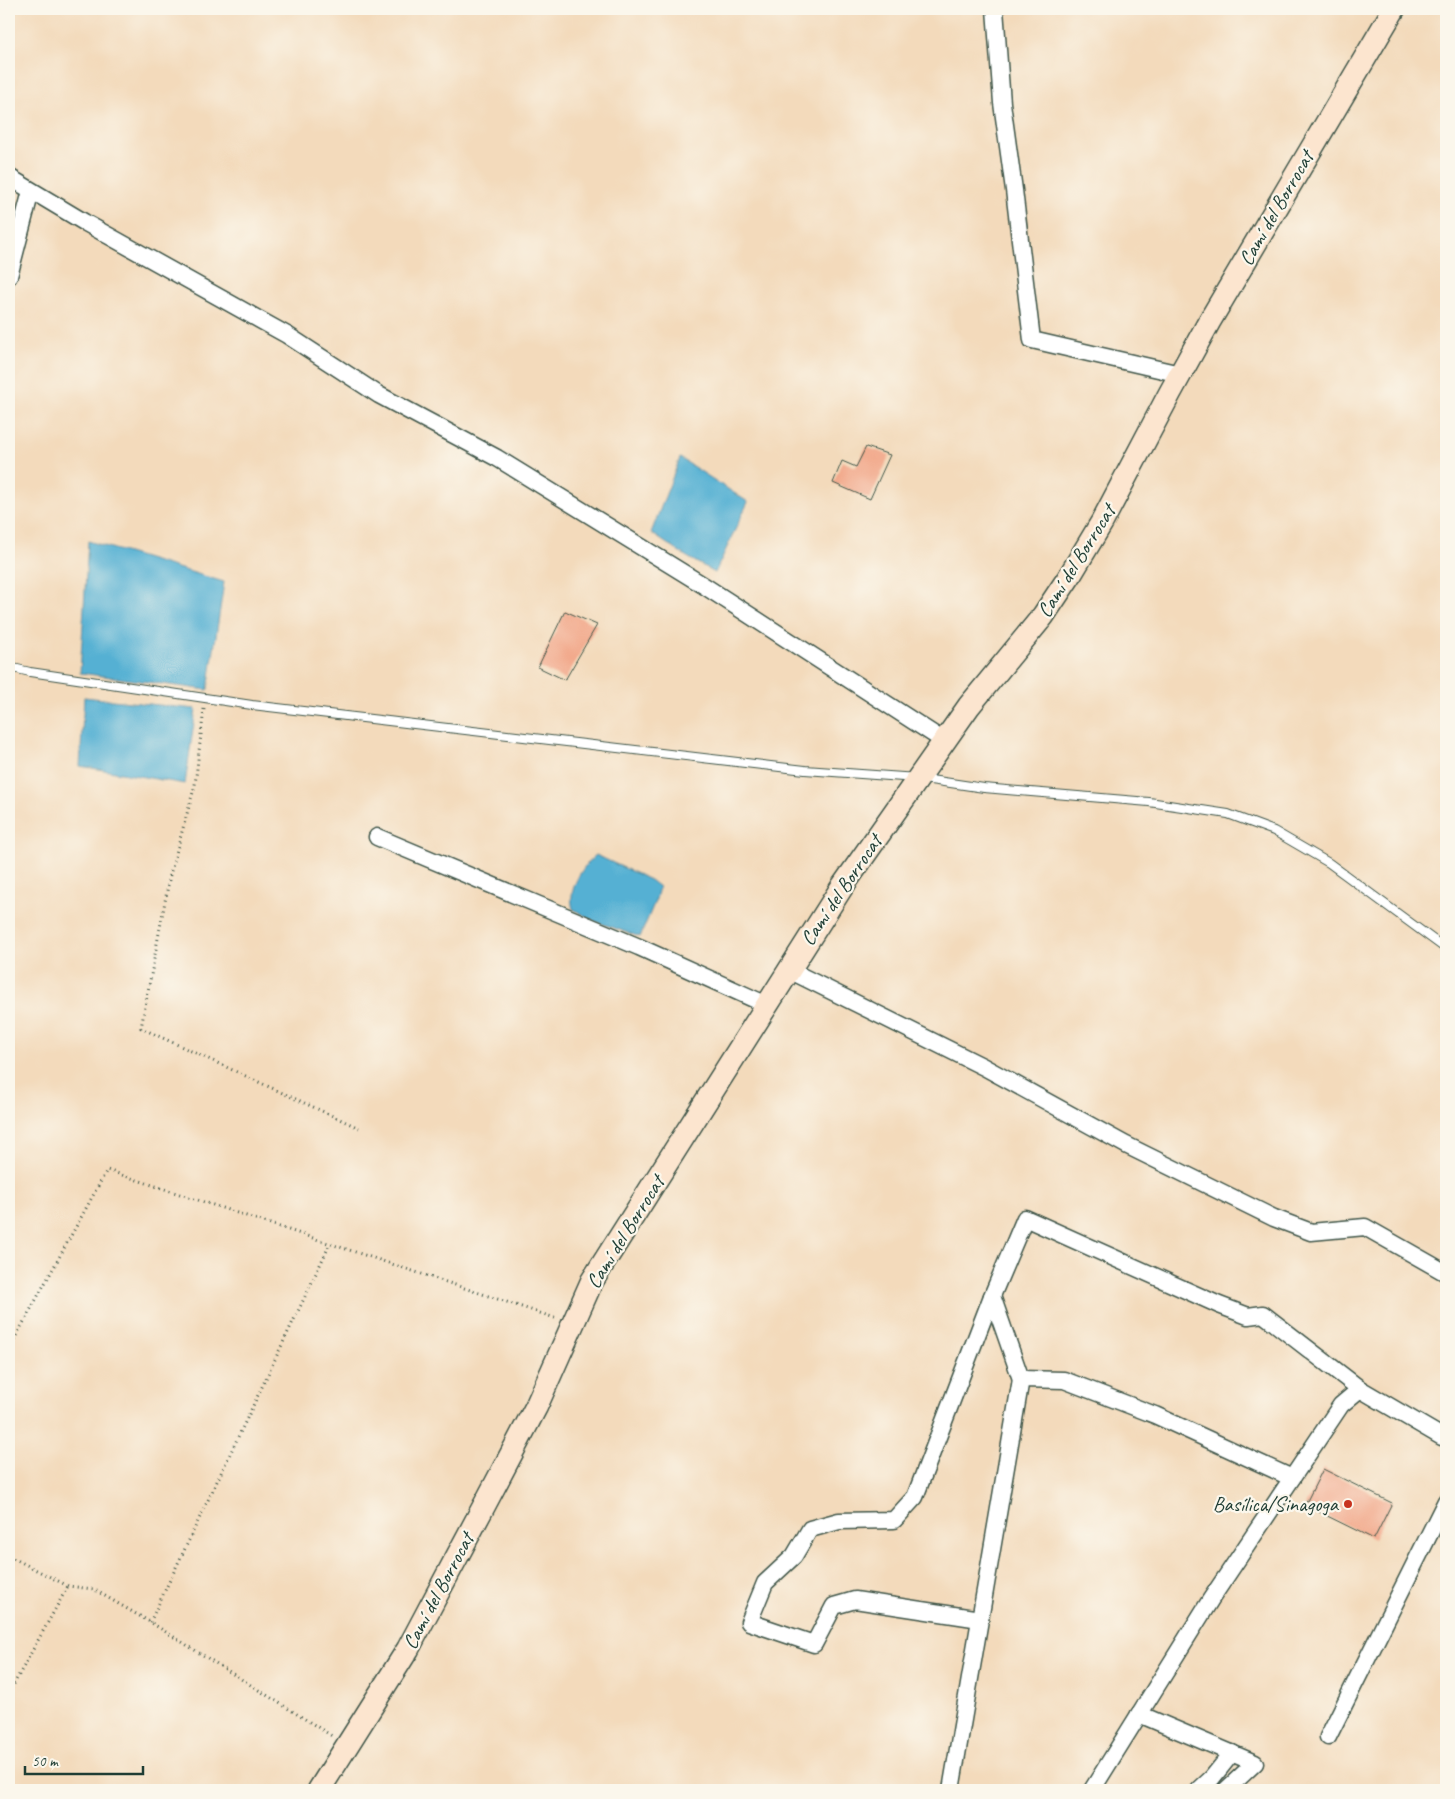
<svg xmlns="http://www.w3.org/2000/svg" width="1455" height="1799" viewBox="0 0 1455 1799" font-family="Caveat,sans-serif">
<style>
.water{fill:#55b0d3;stroke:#3a7684}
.building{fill:#f2a98b}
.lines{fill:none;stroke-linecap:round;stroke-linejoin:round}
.lane-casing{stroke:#3f5548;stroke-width:10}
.street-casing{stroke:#3f5548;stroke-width:19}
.secondary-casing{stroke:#3f5548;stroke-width:25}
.path{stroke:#3f5548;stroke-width:3;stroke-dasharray:1 4;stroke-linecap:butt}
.lane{stroke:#fff;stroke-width:8}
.street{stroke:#fff;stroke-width:16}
.secondary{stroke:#fce5cf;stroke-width:22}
.poi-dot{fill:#c8321e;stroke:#fbf7ec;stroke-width:2}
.labels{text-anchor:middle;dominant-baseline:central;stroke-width:4.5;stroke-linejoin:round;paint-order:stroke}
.street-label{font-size:21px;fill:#1f3d34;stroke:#fbf7ec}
.poi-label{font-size:21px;fill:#1f3d34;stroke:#fbf7ec;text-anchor:end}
</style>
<rect width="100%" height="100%" fill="#fbf7ec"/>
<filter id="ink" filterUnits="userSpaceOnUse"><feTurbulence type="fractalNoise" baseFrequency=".02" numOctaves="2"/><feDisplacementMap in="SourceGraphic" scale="10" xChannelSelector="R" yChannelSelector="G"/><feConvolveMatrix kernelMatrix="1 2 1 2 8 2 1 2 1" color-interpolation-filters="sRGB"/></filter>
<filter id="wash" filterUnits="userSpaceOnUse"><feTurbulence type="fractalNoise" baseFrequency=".0096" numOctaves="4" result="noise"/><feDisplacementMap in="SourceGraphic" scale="20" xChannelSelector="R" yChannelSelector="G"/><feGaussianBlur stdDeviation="1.12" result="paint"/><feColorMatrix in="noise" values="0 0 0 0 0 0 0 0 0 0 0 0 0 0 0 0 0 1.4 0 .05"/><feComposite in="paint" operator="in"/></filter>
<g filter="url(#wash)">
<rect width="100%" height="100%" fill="#f3dabb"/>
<g class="water">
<path d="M680,458L748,502L715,573L684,555L651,533Z"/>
<path d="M88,541L224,582L208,690L80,673Z"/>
<path d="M84,697L196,709L185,784L80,766Z"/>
<path d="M596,855L650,880L659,887L656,899L640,937L594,921L573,909C567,891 582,866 596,855Z"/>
</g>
<g id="blocks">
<g class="building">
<path d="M866,447L890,455L870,499L833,483L842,461L856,467Z"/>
<path d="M565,611L597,625L565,680L538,667Z"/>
<path d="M1323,1469L1392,1503L1374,1539L1305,1505Z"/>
</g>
</g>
</g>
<g filter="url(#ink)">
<use href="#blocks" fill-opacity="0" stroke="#3f5548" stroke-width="1"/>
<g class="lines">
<defs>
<path id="lane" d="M9,667L30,672L252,705L805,770L917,778L984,788L1149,802L1228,814L1274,831L1329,863L1446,949"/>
<g id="street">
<path d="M995,9L1002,103L1014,190L1032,340L1180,374"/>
<path d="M9,177L84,222L287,335L379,395L497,458L703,585L944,741"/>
<path d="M9,276L31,191"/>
<path d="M377,837L639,947L767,1005"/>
<path d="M789,970L984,1067L1126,1145L1274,1218L1311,1232L1365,1227L1446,1273"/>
<path d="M1021,1379L992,1296L1025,1218L1219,1305L1248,1316L1263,1314L1360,1389"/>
<path d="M980,1619L855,1600L834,1606L814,1644L749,1622L765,1583L794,1556L810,1529L839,1521L894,1520L915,1497L992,1296"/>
<path d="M1139,1714L1255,1763L1226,1790"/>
<path d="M1328,1737L1446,1501"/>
<path d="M951,1790L1021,1379L1064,1380L1155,1415L1292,1478"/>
<path d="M1092,1790L1211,1599L1341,1405L1360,1389L1442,1437L1446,1436"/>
<path d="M1199,1790L1212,1778L1232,1753"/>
</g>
<path id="secondary" d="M319,1790L408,1649L485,1504L536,1407L592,1281L842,887L969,706L1043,616L1069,577L1102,522L1170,393L1209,322L1394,9"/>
</defs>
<use href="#lane" class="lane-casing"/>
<use href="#street" class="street-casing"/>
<use href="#secondary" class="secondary-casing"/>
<g class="path">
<path d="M204,709L195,785L170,875L141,1028L359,1128"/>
<path d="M9,1349L107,1170L555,1318"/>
<path d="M9,1556L68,1586L93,1589L150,1622L332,1736"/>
<path d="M150,1622L330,1244"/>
<path d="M9,1693L68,1586"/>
</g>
<use href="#lane" class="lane"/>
<use href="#street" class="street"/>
<use href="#secondary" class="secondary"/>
</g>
</g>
<circle class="poi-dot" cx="1348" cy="1504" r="5"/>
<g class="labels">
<g class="street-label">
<text transform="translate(1276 208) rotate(-60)">Camí del Borrocat</text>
<text transform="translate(1076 561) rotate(-58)">Camí del Borrocat</text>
<text transform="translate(841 890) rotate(-56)">Camí del Borrocat</text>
<text transform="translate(625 1232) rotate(-58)">Camí del Borrocat</text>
<text transform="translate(438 1591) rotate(-62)">Camí del Borrocat</text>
</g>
<g class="poi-label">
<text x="1338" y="1504">Basílica/Sinagoga</text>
</g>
</g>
<rect width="1455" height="1799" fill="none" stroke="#fbf7ec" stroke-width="30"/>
<path d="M25 1766v8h118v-8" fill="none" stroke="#1f3d34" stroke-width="2.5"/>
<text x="32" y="1766" font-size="15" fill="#1f3d34" stroke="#fbf7ec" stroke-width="4" paint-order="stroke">50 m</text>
</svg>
